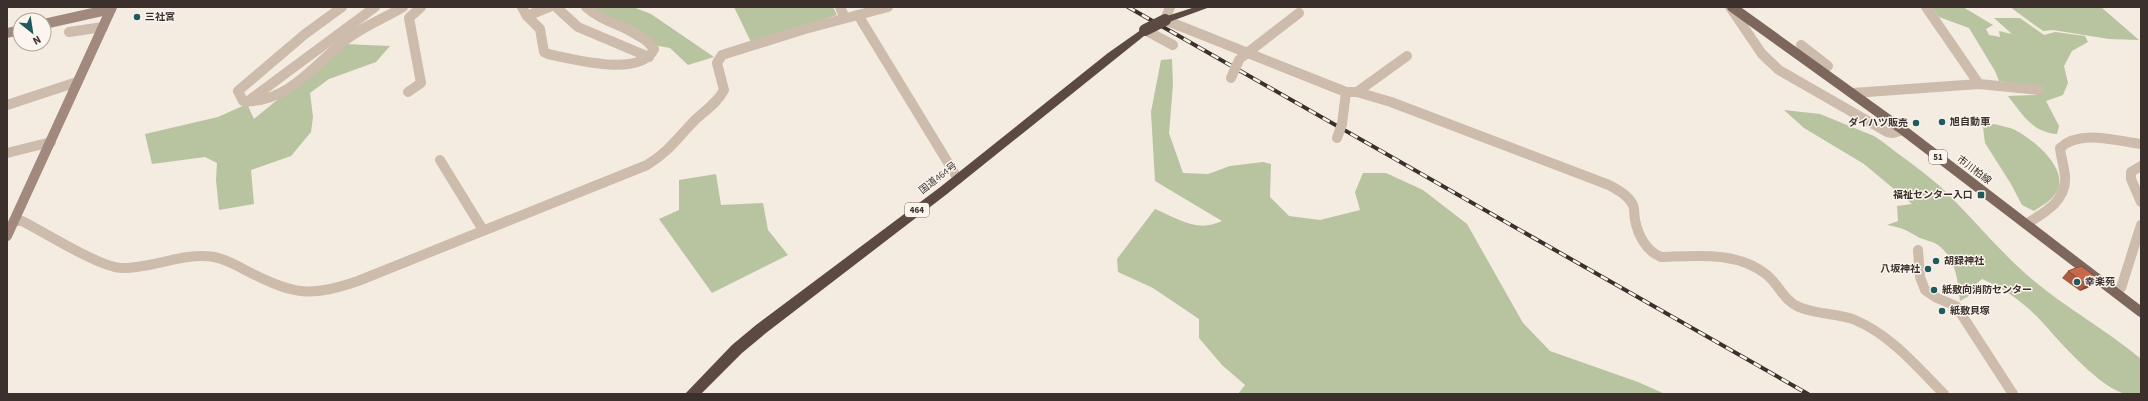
<svg xmlns="http://www.w3.org/2000/svg" width="2148" height="401" viewBox="0 0 2148 401" font-family="'Source Sans 3','Noto Sans JP',sans-serif">
<style>
.green{fill:#b8c4a0}
.lines{fill:none;stroke-linecap:round;stroke-linejoin:round}
.street{stroke:#cdbbac;stroke-width:10}
.secondary{stroke:#a18a7d;stroke-width:10}
.primary{stroke:#7d675c;stroke-width:10}
.highway{fill:#5c4a42;fill-rule:evenodd}
.rail-casing{stroke:#3b302b;stroke-width:4}
.rail{stroke:#fbf5ee;stroke-width:2.5;stroke-dasharray:8;stroke-linecap:butt}
.street-bridge{stroke:#cdbbac;stroke-width:10}
.highway-bridge{stroke:#5c4a42;stroke-width:12}
.wall{fill:#ac5a40}
.shaded-wall{fill:#8c4a34}
.building{fill:#c8694b;stroke:#8c4a34}
.poi-dot{fill:#1f5a5e;stroke:#fbf5ee;stroke-width:1.5}
.labels{text-anchor:middle;dominant-baseline:central;stroke-width:3;stroke-linejoin:round;paint-order:stroke}
.shield{fill:#fbf5ee;stroke:#756b66;stroke-width:1}
.shield-label{font-size:9px;font-weight:bold;fill:#3b302b}
.poi-label{font-size:10px;font-weight:bold;fill:#3b302b;stroke:#fbf5ee;text-anchor:start}
.street-label{font-size:10px;fill:#3b302b;stroke:#fbf5ee}
</style>
<rect width="100%" height="100%" fill="#f4ebe1"/>
<g class="green">
<path d="M582,7H633L651,14L714,57L688,65L670,48L641,43L582,9Z"/>
<path d="M734,7H833L837,15L751,42Z"/>
<path d="M1932,7H1963L1993,25L1986,29L1989,35L2000,37L1999,31L2012,34L1994,18H2020L2044,35L2055,32L2085,36L2088,42L2072,51L2064,66L2068,83L2063,95L2046,101L2059,126L2057,134C2032,132 2022,114 2008,96L2036,95L2041,88L1999,81L1995,71L1969,28L1939,17Z"/>
<path d="M2010,7H2101L2139,40L2109,39L2053,30L2043,31Z"/>
<path d="M345,44L390,46L376,62L329,79L310,93L313,117L311,132L291,156L251,170L254,204L219,210L216,180L217,163L205,157L152,164L145,134L218,117L247,104L254,119Z"/>
<path d="M1172,59L1173,85L1169,133L1183,173L1208,174L1230,166L1263,162L1271,164L1270,197L1289,216L1320,220L1360,210L1355,192L1363,173H1386L1423,190L1467,224L1523,323L1550,351L1638,382L1665,394H1238L1245,385L1222,365L1199,338V319L1153,288L1118,272L1117,259L1155,209C1179,219 1197,233 1222,221L1155,181L1151,112L1161,60Z"/>
<path d="M1784,110L1820,114L1874,136L1883,142C1904,159 1928,174 1947,193C1976,222 2001,253 2033,280C2067,309 2107,330 2141,359V394C2136,394 2130,395 2126,394C2101,389 2060,342 2043,323C2027,305 2004,288 1982,279L1975,285L1972,294L1960,301C1958,281 1956,258 1938,245C1932,241 1924,240 1918,237C1905,229 1902,228 1887,225L1898,221L1897,206L1912,204L1864,164L1804,128Z"/>
<path d="M1994,124C2001,126 2009,127 2015,130C2033,139 2071,170 2056,193C2051,201 2041,206 2034,211L2022,205L2011,184L1985,143L1983,127Z"/>
<path d="M716,174L721,205L763,203L768,230L788,255L712,293L659,219L679,210V180Z"/>
</g>
<g class="lines">
<g class="street">
<path d="M342,7L305,34L238,91L243,101C288,104 315,63 347,39C364,26 385,18 403,7"/>
<path d="M522,7L527,16L540,29L544,52L548,54C572,59 641,78 654,49C637,26 606,26 586,7"/>
<path d="M556,7L578,27L649,57"/>
<path d="M840,7L845,18"/>
<path d="M1170,7L1165,20L1346,92L1342,124"/>
<path d="M1730,7L1762,54L1779,70L1887,132L1893,133L1903,130"/>
<path d="M1926,7L1979,84"/>
<path d="M858,15L958,179"/>
<path d="M527,16L549,7"/>
<path d="M1145,30L1173,45"/>
<path d="M69,32L103,27"/>
<path d="M1801,45L1828,66L1819,69"/>
<path d="M1242,57L1299,13"/>
<path d="M408,92L421,83L409,18L421,7"/>
<path d="M1346,92H1357L1391,102L1609,185C1618,190 1628,195 1633,205C1635,210 1634,215 1635,220C1638,235 1646,251 1661,257C1696,256 1738,251 1767,275C1779,285 1784,301 1799,307C1817,315 1838,313 1855,320C1891,335 1917,367 1944,394"/>
<path d="M1357,92L1407,56"/>
<path d="M1853,93L1979,84L2039,90"/>
<path d="M247,102L375,7"/>
<path d="M7,105L77,82"/>
<path d="M7,153L51,142"/>
<path d="M440,160L483,230"/>
<path d="M2141,166L2131,172V179L2141,202"/>
<path d="M14,221H22C44,232 99,267 121,268C152,269 182,252 214,257C227,259 239,267 251,273C295,295 311,297 358,281L647,165C669,152 679,136 696,119C706,110 718,102 724,90L717,63L722,55L805,29L888,7"/>
<path d="M2026,224C2044,213 2067,201 2065,176C2064,166 2061,157 2060,148C2080,129 2116,141 2141,144"/>
<path d="M1918,250L1920,277L1925,290L1937,298L1956,306L2013,394"/>
<path d="M2116,292L2121,288L2141,225"/>
</g>
<g class="secondary">
<path d="M44,24L111,9"/>
<path d="M7,33L20,30"/>
<path d="M7,236L112,7"/>
</g>
<path class="primary" d="M1732,7L1903,130L2141,312"/>
<g class="highway">
<path d="M1195,7H1210L1169,22H1161L1160,20L1161,18Z"/>
<path d="M1145,27L1150,30L1149,32L947,194L766,333L742,353L701,394H685L732,345L756,325L939,188L1108,53Z"/>
</g>
<defs>
<path id="rail" d="M1128,7L1808,394"/>
</defs>
<use href="#rail" class="rail-casing"/>
<use href="#rail" class="rail"/>
<g class="street-bridge">
<path d="M1231,78L1239,60"/>
<path d="M1337,138L1342,124"/>
</g>
<path class="highway-bridge" d="M1145,30L1165,20"/>
</g>
<path class="wall" d="M2068,271L2099,279L2092,286L2080,291L2062,278Z"/>
<path class="shaded-wall" d="M2099,279L2092,286L2080,291L2086,284Z"/>
<path class="building" d="M2081,266L2099,279L2086,284L2068,271Z"/>
<g class="poi-dot">
<circle cx="137" cy="17" r="4"/>
<circle cx="1942" cy="122" r="4"/>
<circle cx="1916" cy="123" r="4"/>
<rect x="1977" y="191" width="8" height="8" rx="2"/>
<circle cx="1936" cy="261" r="4"/>
<circle cx="1928" cy="269" r="4"/>
<circle cx="2077" cy="282" r="4"/>
<circle cx="1934" cy="290" r="4"/>
<circle cx="1942" cy="311" r="4"/>
</g>
<g class="labels">
<g class="shield">
<rect x="1929" y="150" width="18" height="14" rx="3"/>
<rect x="905" y="203" width="24" height="14" rx="3"/>
</g>
<g class="shield-label">
<text x="1938" y="157">51</text>
<text x="917" y="210">464</text>
</g>
<g class="poi-label">
<text x="145" y="17">三社宮</text>
<text x="1950" y="122">旭自動車</text>
<text x="1908" y="123" text-anchor="end">ダイハツ販売</text>
<text x="1973" y="195" text-anchor="end">福祉センター入口</text>
<text x="1944" y="261">胡録神社</text>
<text x="1920" y="269" text-anchor="end">八坂神社</text>
<text x="2085" y="282">幸楽苑</text>
<text x="1942" y="290">紙敷向消防センター</text>
<text x="1950" y="311">紙敷貝塚</text>
</g>
<g class="street-label">
<text transform="translate(1974 170) rotate(37)">市川柏線</text>
<text transform="translate(938 178) rotate(-38)">国道464号</text>
</g>
</g>
<rect width="2148" height="401" fill="none" stroke="#3b302b" stroke-width="16"/>
<g transform="translate(32 32) rotate(150)"><circle r="19" fill="#fbf5ee" stroke="#aea6a0"/>
<path d="M0-3L7 15L0 10L-7 15Z" fill="#1f5a5e"/>
<text y="-6" font-size="11" font-weight="bold" text-anchor="middle" fill="#3b302b">N</text>
</g>
</svg>
